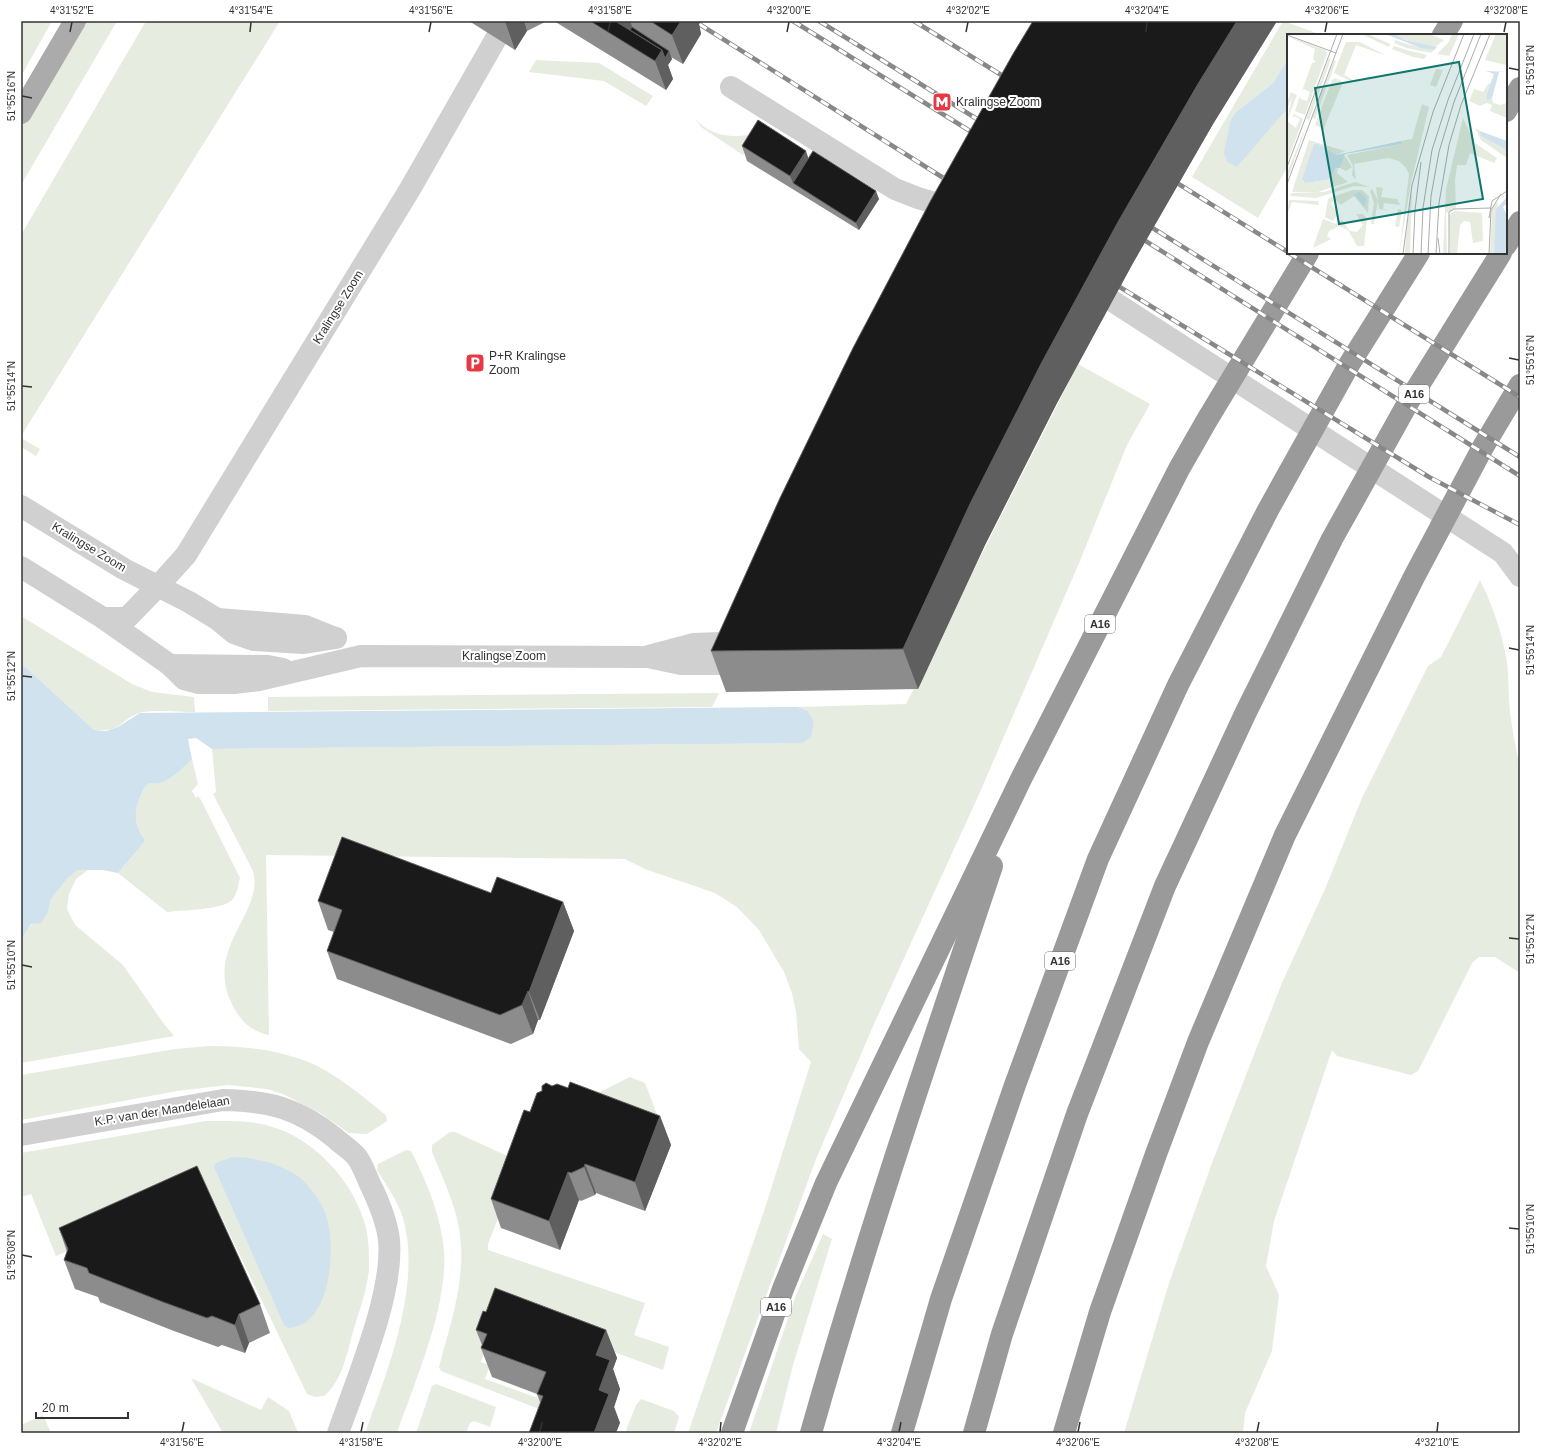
<svg xmlns="http://www.w3.org/2000/svg" width="1541" height="1454" viewBox="0 0 1541 1454" font-family="Arial,sans-serif">
<style>
.green{fill:#e6ecdf;fill-rule:evenodd}
.water{fill:#cfe2ee}
.lines{fill:none;stroke-linecap:round;stroke-linejoin:round}
.minor{stroke:#d0d0d0;stroke-width:22}
.major{stroke:#ababab;stroke-width:22}
.highway{stroke:#9a9a9a;stroke-width:22}
.rail-casing{stroke:#888;stroke-width:4.5}
.rail{stroke:#fff;stroke-width:3;stroke-dasharray:9;stroke-linecap:butt}
.wall{fill:#8c8c8c}
.shaded-wall{fill:#5f5f5f}
.building{fill:#1a1a1a;stroke:#5f5f5f}
.ticks{fill:none;stroke:#333;stroke-width:1.5}
.labels{text-anchor:middle;dominant-baseline:central;stroke-width:4;stroke-linejoin:round;paint-order:stroke}
.shield{fill:#fff;stroke:#707070;stroke-width:1}
.shield-label{font-size:11px;font-weight:bold;fill:#333}
.poi-label{font-size:12px;fill:#333;stroke:#fff;text-anchor:start}
.street-label{font-size:12px;fill:#333;stroke:#fff}
.inset-road{fill:none;stroke:#adadad;stroke-width:1}
.view{fill:#0f766e;fill-opacity:0.15;stroke:#0f766e;stroke-width:2}
.inset-edge{fill:none;stroke:#333;stroke-width:2}
.neatline{fill:none;stroke:#333;stroke-width:1.5}
.ticks-label{font-size:10px;text-anchor:middle;fill:#333}
</style>
<rect width="100%" height="100%" fill="#fff"/>
<g class="green">
<path d="M21,21H52L21,76Z"/>
<path d="M84,21H117L21,185V128Z"/>
<path d="M146,21H280L21,436V235Z"/>
<path d="M1283,21L1322,35H1288V59L1273,83L1236,112L1231,119L1237,167L1288,106V166L1258,218L1192,177Z"/>
<path d="M536,60L599,63L653,96L646,106L604,81L529,72Z"/>
<path d="M694,117C709,137 732,138 756,134L743,155L701,127Z"/>
<path d="M1078,364L1150,404L1127,445L1079,563L980,792L874,1024L816,1159L716,1433H688L765,1208L811,1062L799,1049L796,1012L792,993L784,972L759,930L737,907L715,893L645,869L625,859L266,855L269,1035C252,1031 242,1023 234,1008C201,948 265,915 253,871L213,794L216,792L212,749L802,743L808,711L798,707L906,704Z"/>
<path d="M21,438L40,449L36,456L21,447Z"/>
<path d="M1480,580C1493,606 1502,633 1507,662C1509,678 1508,694 1510,711C1512,729 1515,747 1520,765V973L1495,957H1479L1472,963L1418,1071L1411,1075L1337,1056L1332,1050L1274,1221L1266,1266L1279,1295L1272,1351L1245,1413L1243,1433H1124L1169,1283L1212,1163L1281,985L1325,889L1362,798L1428,666L1441,657Z"/>
<path d="M21,616L132,684L152,692L194,697L195,712C181,712 150,709 139,713C118,721 123,732 94,730L21,663Z"/>
<path d="M719,693L712,707L268,711V697Z"/>
<path d="M192,759L198,784L192,791L196,798L198,796L201,800L240,878C238,885 237,896 231,901C219,910 183,910 167,912L118,873L145,841C135,824 133,816 140,797C142,794 143,788 146,786C151,781 155,784 160,783C168,782 187,765 192,759Z"/>
<path d="M77,870H88L76,879L69,894L67,909L75,925L123,965L164,1024L174,1036L21,1063V939L26,929L48,912L51,899L67,879Z"/>
<path d="M210,1046C245,1046 280,1050 313,1064C336,1074 366,1099 386,1115L387,1121L367,1134L349,1133L320,1113L283,1094L267,1089L228,1085L177,1091L21,1120V1075L175,1049Z"/>
<path d="M630,1077L645,1083L661,1125L594,1095Z"/>
<path d="M206,1121C227,1121 249,1120 269,1126C313,1137 353,1181 365,1224C369,1238 369,1255 369,1269C367,1290 360,1309 354,1328C348,1350 342,1382 324,1396L315,1397L307,1394L208,1189L56,1256L31,1194L21,1197V1153ZM232,1157L261,1160L325,1288C320,1305 314,1318 297,1326Z"/>
<path d="M450,1132H455L518,1161V1168L488,1244V1250L645,1303L634,1335L669,1347L663,1370L500,1310L481,1362L490,1365L485,1379L543,1400L539,1409L441,1371L439,1367C453,1315 471,1265 455,1211C449,1191 440,1171 432,1152V1145Z"/>
<path d="M406,1150L411,1151C427,1182 441,1216 444,1251C448,1307 415,1381 397,1433H365C388,1370 422,1285 403,1218C398,1201 386,1185 377,1170L378,1164Z"/>
<path d="M823,1234L832,1239L793,1365L776,1433H749L796,1295Z"/>
<path d="M191,1378L261,1410L268,1397L289,1411L298,1433H223Z"/>
<path d="M436,1384L496,1407L490,1427L474,1421L470,1423L466,1433H416L432,1386Z"/>
<path d="M641,1399L674,1411L679,1417L674,1433H625L636,1405Z"/>
<path d="M43,1415L51,1433H21V1425Z"/>
</g>
<g class="water">
<path d="M1288,59V106L1286,110L1237,167L1227,162L1224,152L1231,119L1236,112L1273,83Z"/>
<path d="M21,663L94,730L106,731L118,727L140,713L798,707L808,711L814,722L811,737L802,743L212,749L196,738L188,739L192,759C187,765 168,782 160,783C155,784 151,781 146,786C143,788 142,794 140,797C133,816 135,824 145,841L118,873L103,870H77L67,879L51,899L48,912L41,923L31,924L21,939Z"/>
<path d="M232,1157C253,1157 274,1162 293,1173C307,1181 323,1203 327,1219C335,1247 331,1304 306,1322C300,1326 294,1327 288,1328L284,1325L214,1167L216,1163Z"/>
</g>
<g class="lines">
<g class="minor">
<path d="M731,87L895,189L918,198L958,210"/>
<path d="M1086,284L1503,553L1520,576"/>
<path d="M21,506L124,569L189,602L217,619L234,633L254,640L304,643L336,638"/>
<path d="M21,567L103,618L170,665L184,679L199,683H234L259,680L361,656L648,657L681,664H738"/>
<path d="M103,618H127L159,585L186,555L410,189L506,21"/>
<path d="M218,619L305,626L335,638"/>
<path d="M649,656L694,644L745,642"/>
<path d="M170,665L268,666L283,669"/>
<path d="M21,1135L223,1100C270,1101 298,1108 335,1138C341,1144 350,1149 356,1156C363,1164 367,1179 372,1188C380,1205 387,1222 389,1240C394,1294 356,1381 338,1433"/>
</g>
<path class="major" d="M21,113L75,21"/>
<g class="highway">
<path d="M1443,35L1452,21"/>
<path d="M1506,111L1520,88"/>
<path d="M1506,245L1520,222"/>
<path d="M732,1433L783,1289L826,1183L1021,779L1179,469L1207,420L1308,253"/>
<path d="M811,1433C865,1242 929,1054 992,866"/>
<path d="M902,1433L941,1299L1015,1085L1098,859L1178,685L1268,510L1350,363L1419,253"/>
<path d="M974,1433L1002,1334L1077,1114L1165,886L1246,712L1332,539L1409,401L1501,253"/>
<path d="M1064,1433L1100,1312L1156,1154L1198,1042L1285,835L1414,577L1483,447L1520,385"/>
</g>
<defs>
<g id="rail">
<path d="M793,21L978,136"/>
<path d="M819,21L985,124"/>
<path d="M914,21L1011,81"/>
<path d="M699,24L953,184"/>
<path d="M1169,178L1288,252"/>
<path d="M1143,222L1520,457"/>
<path d="M1136,235L1520,476"/>
<path d="M1289,253L1520,397"/>
<path d="M1110,281L1429,477L1520,525"/>
</g>
</defs>
<use href="#rail" class="rail-casing"/>
<use href="#rail" class="rail"/>
</g>
<g class="wall">
<path d="M469,21H547L527,31L515,50Z"/>
<path d="M554,21H701L699,24L701,34L683,64L671,57L672,59L668,65L673,79L666,90Z"/>
<path d="M1033,21H1277L1213,124L1133,263L1057,403L985,545L918,689L726,692L711,651Z"/>
<path d="M742,146L809,158L879,199L859,230L747,161Z"/>
<path d="M491,893L563,902L574,931L540,1020H538L533,1034L511,1044L337,979L327,951L334,932L328,930L318,901Z"/>
<path d="M552,1086L568,1088L660,1116L671,1145L645,1211L596,1193L595,1195L581,1201L579,1200L560,1250L501,1228L491,1199L530,1112Z"/>
<path d="M59,1228L260,1304L270,1333L249,1343L245,1353L222,1345L218,1347L174,1331L100,1302L98,1297L75,1289L64,1260L67,1252Z"/>
<path d="M486,1312L606,1330L617,1358L613,1369L620,1389L614,1407L620,1423L540,1402L537,1394L492,1377L481,1348L482,1345L476,1330Z"/>
</g>
<g class="shaded-wall">
<path d="M505,21H524L527,31L515,50Z"/>
<path d="M615,21H630L635,34Z"/>
<path d="M681,21H701L699,24L701,34L683,64L672,35Z"/>
<path d="M1237,21H1277L1213,124L1133,263L1057,403L985,545L918,689L903,649L970,504L1042,362L1118,222L1198,84Z"/>
<path d="M662,50L669,51L672,59L668,65L673,79L666,90L655,61Z"/>
<path d="M806,151L811,166L793,183L790,176Z"/>
<path d="M876,191L879,199L859,230L856,223Z"/>
<path d="M563,902L574,931L540,1020L529,992Z"/>
<path d="M528,991L538,1020L533,1034L522,1005Z"/>
<path d="M660,1116L671,1145L645,1211L635,1182Z"/>
<path d="M585,1164L596,1193L595,1195L584,1167Z"/>
<path d="M568,1172L579,1200L560,1250L549,1221Z"/>
<path d="M239,1314L249,1343L245,1353L235,1325Z"/>
<path d="M606,1330L617,1358L613,1369L620,1389L614,1407L620,1423L616,1433H594L599,1390L596,1355Z"/>
</g>
<g class="building">
<path d="M590,21H615L662,50L655,61Z"/>
<path d="M650,21H681L672,35Z"/>
<path d="M1033,21H1237L1198,84L1118,222L1042,362L970,504L903,649L711,651L780,498L853,348L931,200L1013,54Z"/>
<path d="M632,27L669,51L665,58L662,50L630,30Z"/>
<path d="M758,120L806,151L790,176L742,146Z"/>
<path d="M813,151L876,191L856,223L793,183Z"/>
<path d="M342,837L491,893L497,877L563,902L529,992L528,991L522,1005L500,1015L327,951L342,910L318,901Z"/>
<path d="M570,1082L660,1116L635,1182L585,1164L584,1167L571,1173L568,1172L549,1221L491,1199L524,1110L530,1112L537,1093L542,1091V1086L546,1083L552,1086L557,1084L568,1088Z"/>
<path d="M197,1166L260,1304L239,1314L235,1325L212,1316L207,1318L163,1302L89,1273L87,1268L64,1260L68,1249L59,1228Z"/>
<path d="M495,1288L606,1330L596,1355L610,1360L599,1390L609,1394L594,1433H529L543,1396L537,1394L546,1372L481,1348L487,1334L476,1330L483,1311L486,1312Z"/>
</g>
<path class="ticks" d="M70,32L72,22M250,32L251,22M429,32L431,22M608,32L610,22M787,32L789,22M966,32L968,22M1146,32L1147,22M1325,32L1327,22M1504,32L1506,22M1509,68L1519,70M22,96L32,98M1509,358L1519,360M22,386L32,387M1509,648L1519,650M22,676L32,677M1509,938L1519,939M22,965L32,967M1509,1228L1519,1229M22,1255L32,1257M182,1432L184,1422M361,1432L363,1422M540,1432L542,1422M720,1432L721,1422M899,1432L901,1422M1078,1432L1080,1422M1257,1432L1259,1422M1437,1432L1438,1422"/>
<defs>
<symbol id="metro-square" viewBox="-11 -11 22 22"><rect x="-9" y="-9" width="18" height="18" rx="4" fill="#e63946" stroke="#fff"/><path d="M-5.5 5V-5H-3L0 0L3-5H5.5V5H3V-.5L0 4L-3-.5V5Z" fill="#fff"/></symbol>
<symbol id="parking-square" viewBox="-11 -11 22 22"><rect x="-9" y="-9" width="18" height="18" rx="4" fill="#e63946" stroke="#fff"/><path d="M-3.5-5.5H1a3.5 3.5 0 0 1 0 7H-1V5.5H-3.5ZM-1-3.4V-.6H.8a1.4 1.4 0 0 0 0-2.8Z" fill="#fff"/></symbol>
</defs>
<g fill-rule="evenodd">
<use href="#metro-square" x="931" y="91" width="22" height="22"/>
<use href="#parking-square" x="464" y="352" width="22" height="22"/>
</g>
<g class="labels">
<g class="shield">
<rect x="1399" y="385" width="30" height="18" rx="3"/>
<rect x="1085" y="615" width="30" height="18" rx="3"/>
<rect x="1045" y="952" width="30" height="18" rx="3"/>
<rect x="761" y="1298" width="30" height="18" rx="3"/>
</g>
<g class="shield-label">
<text x="1414" y="394">A16</text>
<text x="1100" y="624">A16</text>
<text x="1060" y="961">A16</text>
<text x="776" y="1307">A16</text>
</g>
<g class="poi-label">
<text x="956" y="102">Kralingse Zoom</text>
<text x="489" y="356">P+R Kralingse<tspan x="489" dy="14">Zoom</tspan></text>
</g>
<g class="street-label">
<text transform="translate(338 307) rotate(-58)">Kralingse Zoom</text>
<text transform="translate(89 547) rotate(31)">Kralingse Zoom</text>
<text x="504" y="656">Kralingse Zoom</text>
<text transform="translate(162 1111) rotate(-9)">K.P. van der Mandelelaan</text>
</g>
</g>
<g transform="translate(1287 34)">
<rect width="220" height="220" fill="#fff"/>
<path d="M74,0H81L103,10L102,13ZM110,0H142L157,6L148,13L118,6L109,2ZM165,0H172L162,22L150,20L161,9ZM209,0H220L219,31L198,26ZM0,2L38,16L40,19L18,81L8,77L13,62L14,65L20,67L23,58L17,55L15,57L25,29L29,28L26,25L28,15ZM108,6L120,10L147,16L144,19L120,14L107,9ZM59,8H73L100,22L69,11L57,41L70,48H66L47,39ZM107,12L119,16L140,21L137,25L126,23L105,15ZM42,24L44,25L22,86L19,85ZM47,26L49,27L28,85L25,84ZM149,35L156,36L149,53L143,51ZM48,44L56,48L37,94L39,96L28,91L45,46ZM204,49L199,62L200,67L205,64L206,69L213,71L220,69V84L203,77L205,71L200,69L193,72L182,67L187,55L196,58L201,50ZM4,58L10,61L1,84L5,62L0,75V69ZM135,70L142,73L124,149L112,220L122,140L119,134L112,127L101,124L67,130L69,146L65,141L66,132L60,121L115,110L114,107L125,105ZM7,80L16,85L0,129V87L9,94L13,85L7,82L5,84ZM176,84L188,109L210,124L207,129L183,119L179,131H170L168,147L169,174L159,179L160,220H156L159,155ZM188,94L193,97L195,102L220,116V124L194,106ZM16,99H17L0,147V139ZM22,106L58,117L49,121L15,147L18,149L40,146L44,144L49,135L51,134L50,139L61,148L31,158H5ZM58,122L65,133L59,137L53,134L54,125ZM68,148L83,153L67,152L29,164L3,162L4,159L37,158ZM89,153L96,154L94,163L110,165L113,171L97,169L96,175L102,177L92,175ZM85,155L91,166L87,190H84L87,169L83,157ZM66,156H75L82,162L81,179L67,162L54,171L45,163ZM125,156L123,220H118L119,200ZM44,163L47,167L44,169L51,180L46,187L38,183L41,165ZM2,166L31,167L32,171L5,168L0,181ZM211,168L207,220H203L205,173ZM111,175L115,176L112,193L108,192ZM168,177L195,179L196,207L186,209L183,188L177,187L173,191L170,220H163L162,181ZM69,180H76L80,185L77,212H70L61,196L52,192L42,197L40,202L44,205L26,214L36,185L49,190L55,186L63,197L70,198L76,191Z" fill="#e6ecdf"/>
<path d="M98,0H107L118,6L150,13L147,16L134,14ZM199,37L220,38H212L205,64L200,67L199,62L207,40ZM193,97L220,107V116L194,102ZM114,107L115,110L58,120L53,134H49L44,144L40,146L18,149L15,146L27,110H31L49,121ZM72,158L79,164L78,173L67,160ZM220,163V169L216,173L220,182V220H207L209,175Z" fill="#cfe2ee"/>
<path class="inset-road" d="M0,1L49,19M0,133L50,0M0,150L56,0M202,184L205,167L220,157M151,204L153,220M116,220L125,151L146,78L177,0M126,220L128,176L134,128M134,220L136,174L145,116L161,66L187,0M141,220L144,162L152,118L167,68L194,0M149,220L152,169L162,111L174,71L203,0M162,220V178L167,175L204,174M202,220L204,176L214,160"/>
<path class="view" d="M172,28L196,165L52,190L28,54Z"/>
<rect width="220" height="220" class="inset-edge"/>
</g>
<rect width="1541" height="1454" fill="none" stroke="#ffffff" stroke-width="44"/>
<path d="M36 1412v6h92v-6" fill="none" stroke="#333333" stroke-width="2"/>
<text x="42" y="1412" font-size="12" fill="#333333" stroke="#ffffff" stroke-width="3" paint-order="stroke">20 m</text>
<rect x="22" y="22" width="1497" height="1410" class="neatline"/>
<g class="ticks-label">
<text x="72" y="14">4°31'52"E</text>
<text x="251" y="14">4°31'54"E</text>
<text x="431" y="14">4°31'56"E</text>
<text x="610" y="14">4°31'58"E</text>
<text x="789" y="14">4°32'00"E</text>
<text x="968" y="14">4°32'02"E</text>
<text x="1147" y="14">4°32'04"E</text>
<text x="1327" y="14">4°32'06"E</text>
<text x="1506" y="14">4°32'08"E</text>
<text transform="translate(1530 70) rotate(-90)" y="4">51°55'18"N</text>
<text transform="translate(11 96) rotate(-90)" y="4">51°55'16"N</text>
<text transform="translate(1530 360) rotate(-90)" y="4">51°55'16"N</text>
<text transform="translate(11 386) rotate(-90)" y="4">51°55'14"N</text>
<text transform="translate(1530 650) rotate(-90)" y="4">51°55'14"N</text>
<text transform="translate(11 676) rotate(-90)" y="4">51°55'12"N</text>
<text transform="translate(1530 939) rotate(-90)" y="4">51°55'12"N</text>
<text transform="translate(11 965) rotate(-90)" y="4">51°55'10"N</text>
<text transform="translate(1530 1229) rotate(-90)" y="4">51°55'10"N</text>
<text transform="translate(11 1255) rotate(-90)" y="4">51°55'08"N</text>
<text x="182" y="1446">4°31'56"E</text>
<text x="361" y="1446">4°31'58"E</text>
<text x="540" y="1446">4°32'00"E</text>
<text x="720" y="1446">4°32'02"E</text>
<text x="899" y="1446">4°32'04"E</text>
<text x="1078" y="1446">4°32'06"E</text>
<text x="1257" y="1446">4°32'08"E</text>
<text x="1437" y="1446">4°32'10"E</text>
</g>
</svg>
